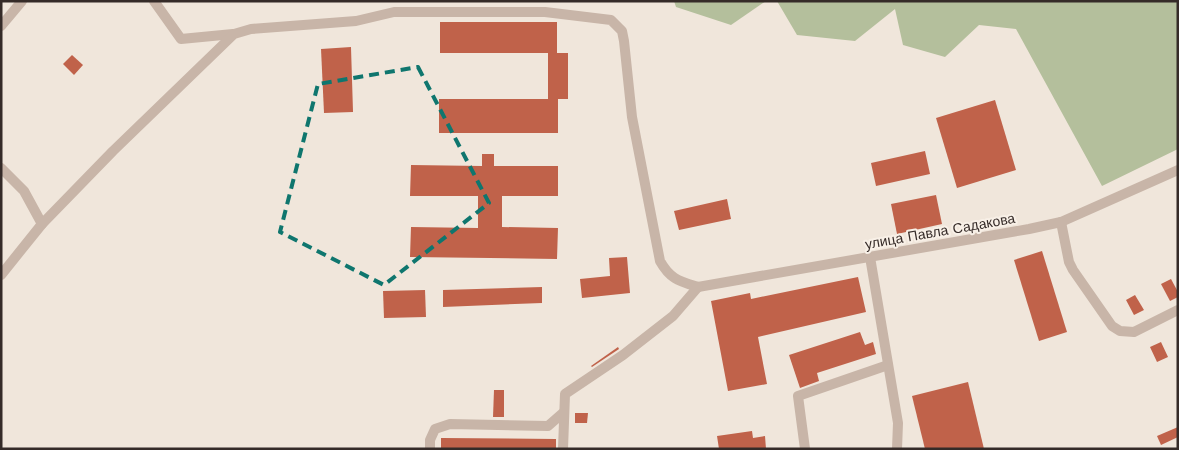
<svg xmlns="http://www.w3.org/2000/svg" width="1179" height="450" viewBox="0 0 1179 450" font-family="'Work Sans',sans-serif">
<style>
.green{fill:#b4bf9c}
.building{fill:#c0624a}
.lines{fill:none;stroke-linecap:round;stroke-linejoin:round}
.minor{stroke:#c8b5a8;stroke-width:10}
.marked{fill:none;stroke:#0f766e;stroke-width:4;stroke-dasharray:10 6;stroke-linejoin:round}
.labels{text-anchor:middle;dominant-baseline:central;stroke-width:4;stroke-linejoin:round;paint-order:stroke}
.street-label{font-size:14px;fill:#352b28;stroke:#f8f0e7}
</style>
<rect width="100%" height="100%" fill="#f0e6db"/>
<g class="green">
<path d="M674,1H766L731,25L676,7Z"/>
<path d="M777,1H1178V149L1102,186L1016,29L979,25L945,57L903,45L895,9L855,41L797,35Z"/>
</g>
<g class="building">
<path d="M440,22H557V53H568V99H558V133H439V99H548V53H440Z"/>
<path d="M351,47L353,112L324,113L321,49Z"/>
<path d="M72,55L83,65L74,75L63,64Z"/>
<path d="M995,100L1016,170L957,188L936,118Z"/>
<path d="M925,151L930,174L876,186L871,163Z"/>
<path d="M482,154H494V166H558V196H502V227L558,228L557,259L410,257L411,227L478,228V196H410L411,165L482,166Z"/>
<path d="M936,195L942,224L897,234L891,204Z"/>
<path d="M727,199L731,219L679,230L674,211Z"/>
<path d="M1042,251L1067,332L1039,341L1014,260Z"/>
<path d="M627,257L630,293L582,298L580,279L610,276L609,258Z"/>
<path d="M858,277L866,312L758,337L767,384L728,391L711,301L750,293L751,299Z"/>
<path d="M1171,279L1178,292V297L1170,301L1161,284Z"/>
<path d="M542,287V303L443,307V290Z"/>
<path d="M425,290L426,317L384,318L383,291Z"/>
<path d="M1135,295L1144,310L1134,315L1126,300Z"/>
<path d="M860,332L865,345L873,342L876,354L817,373L819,381L800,388L789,355Z"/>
<path d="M1161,342L1168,357L1157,362L1150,347Z"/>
<path d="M618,347L619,349L592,367L591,366Z"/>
<path d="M968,382L984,449H925L912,396Z"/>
<path d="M494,390H504V417H493Z"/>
<path d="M575,413H588L587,423H575Z"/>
<path d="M1178,427V437L1161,445L1157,436Z"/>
<path d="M752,431L753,438L765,436L766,449H719L717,436Z"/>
<path d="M441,438L556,439V449H441Z"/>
</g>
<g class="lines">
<g class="minor">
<path d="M154,1L181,39L233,34"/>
<path d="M1,26L22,1"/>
<path d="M1,168L24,191L42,224"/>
<path d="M1061,222L1069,262L1073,270L1112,326L1120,331L1134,332L1178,310"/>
<path d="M870,257L898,423L897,449"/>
<path d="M1,275L42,224L113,151L234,34L251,29L356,21L394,12H545L611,20L622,31L624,41L632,117L660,261C670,279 679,281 698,287L1029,229L1061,222L1178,170"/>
<path d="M430,449V440L435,429L450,424L548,426L564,412"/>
<path d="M563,449L565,394L623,355L673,316L698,287"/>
<path d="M805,449L798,396L888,365"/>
</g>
</g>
<path class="marked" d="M418,67L489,203L384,285L280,232L318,84Z"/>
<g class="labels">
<g class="street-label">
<text transform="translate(940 231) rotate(-10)">улица Павла Садакова</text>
</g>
</g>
<rect width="1179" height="450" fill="none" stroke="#352b28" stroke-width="5"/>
</svg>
